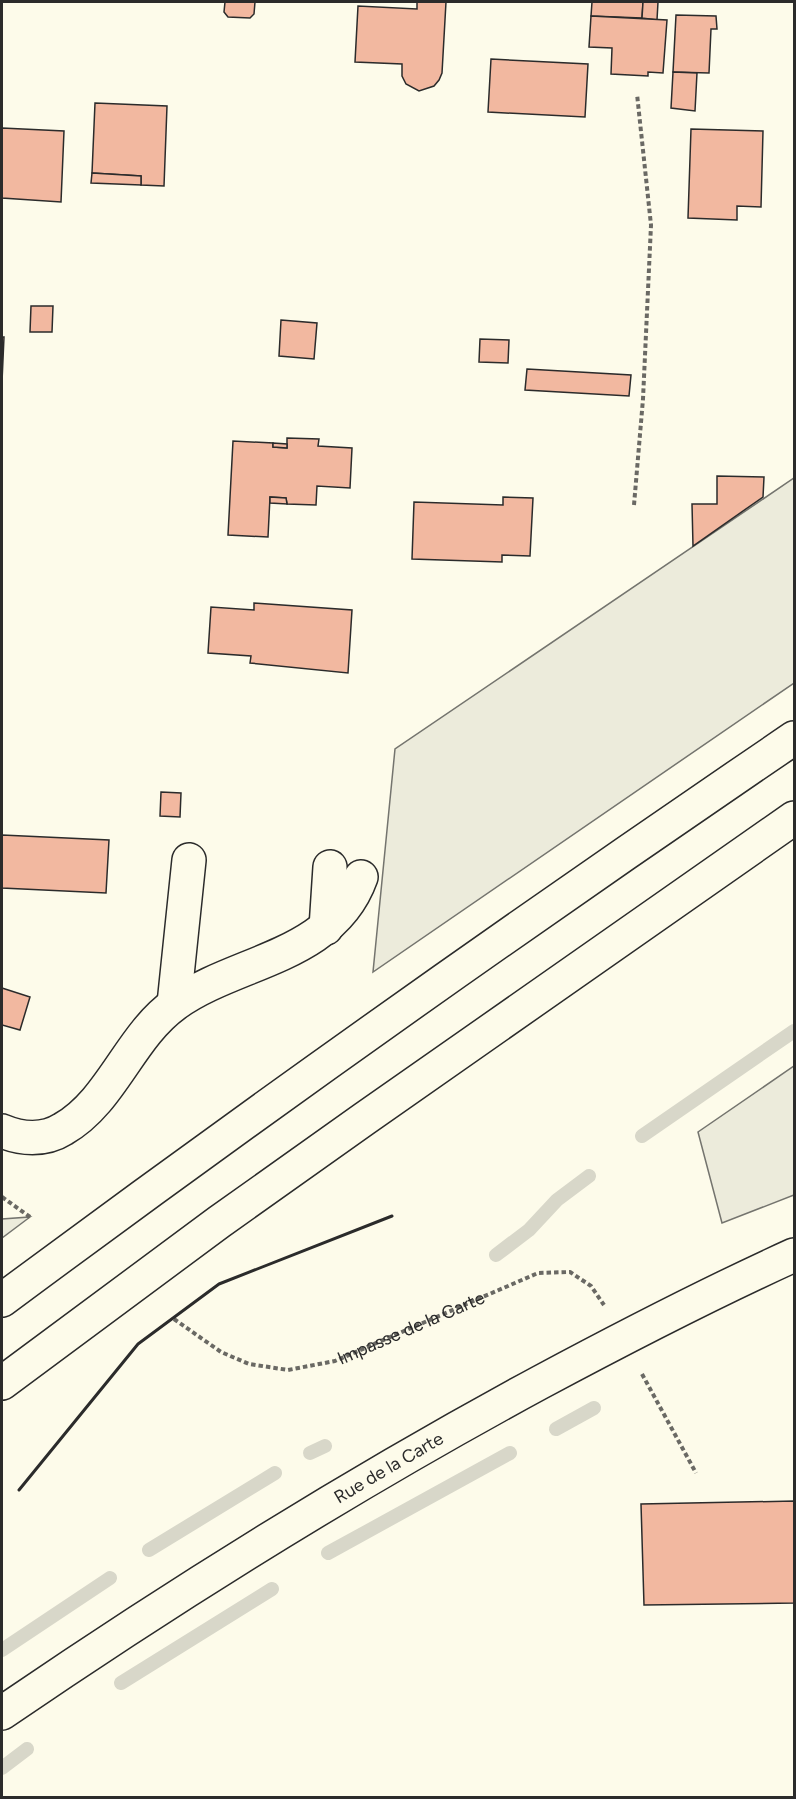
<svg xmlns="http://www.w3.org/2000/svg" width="796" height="1799" viewBox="0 0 796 1799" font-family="Figtree,sans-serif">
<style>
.green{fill:#ecebdb;stroke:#74746e;stroke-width:1.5}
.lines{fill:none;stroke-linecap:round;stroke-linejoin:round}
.stream{stroke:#d8d7c9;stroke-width:14}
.building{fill:#f2b8a0;stroke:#2b2b2b;stroke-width:1.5}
.street-casing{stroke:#2b2b2b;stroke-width:36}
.secondary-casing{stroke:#2b2b2b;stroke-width:36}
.highway-casing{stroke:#2b2b2b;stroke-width:36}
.path{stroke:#6a6964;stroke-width:4;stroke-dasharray:4.5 3;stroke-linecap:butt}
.street{stroke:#fdfbea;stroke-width:33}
.secondary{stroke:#fdfbea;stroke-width:33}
.highway{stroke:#fdfbea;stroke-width:33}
.wall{stroke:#2b2b2b;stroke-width:3}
.labels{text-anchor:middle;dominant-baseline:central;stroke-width:4.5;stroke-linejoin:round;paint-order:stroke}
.street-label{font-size:18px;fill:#2b2b2b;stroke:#fdfbea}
</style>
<rect width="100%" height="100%" fill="#fdfbea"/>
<g class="green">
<path d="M794,478V683L373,972L395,749Z"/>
<path d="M794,1066V1195L722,1223L698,1132Z"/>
<path d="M30,1217L2,1238V1219Z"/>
</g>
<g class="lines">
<g class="stream">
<path d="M642,1136L794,1031"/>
<path d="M496,1255L529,1230L557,1200L589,1176"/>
<path d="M556,1429L594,1408"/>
<path d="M310,1453L325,1446"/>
<path d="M149,1550L275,1473"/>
<path d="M328,1553L510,1453"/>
<path d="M2,1650L110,1578"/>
<path d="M121,1683L272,1589"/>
<path d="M2,1768L27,1749"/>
</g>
</g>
<g class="building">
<path d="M225,2H255L254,14L250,18L228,17L224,12Z"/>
<path d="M417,2H446L442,73L439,80L434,86L419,91L406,84L402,76V64L355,62L358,6L417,9Z"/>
<path d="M592,2H643L642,18L591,16Z"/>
<path d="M643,2H658L657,20L642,18Z"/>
<path d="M676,15L716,16L717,29H711L709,73L673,72Z"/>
<path d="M591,16L667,20L663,73L648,72V76L611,74L612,48L589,47Z"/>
<path d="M491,59L588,64L585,117L488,112Z"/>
<path d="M673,72L697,73L695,111L671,108Z"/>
<path d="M95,103L167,106L164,186L141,185V176L92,173Z"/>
<path d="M2,128L64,131L61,202L2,198Z"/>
<path d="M691,129L763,131L761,207L737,206V220L688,218Z"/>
<path d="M92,173L141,176V185L91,183Z"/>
<path d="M31,306H53L52,332H30Z"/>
<path d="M281,320L317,323L314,359L279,356Z"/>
<path d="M2,337H4L2,382Z"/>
<path d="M480,339L509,340L508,363L479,362Z"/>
<path d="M527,369L631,375L629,396L525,390Z"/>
<path d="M287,438L319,439L318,446L352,448L350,488L317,486L316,505L287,504L286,498L270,497L268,537L228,535L233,441L273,443V447L287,448Z"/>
<path d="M273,443L287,444V448L273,447Z"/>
<path d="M717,476L764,477L763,497L693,546L692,504H717Z"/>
<path d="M270,497L286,498L287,504L270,503Z"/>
<path d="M503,497L533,498L530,556L502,555V562L412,559L414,502L503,505Z"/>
<path d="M254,603L352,610L348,673L250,663L251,656L208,653L211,607L254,610Z"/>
<path d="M161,792L181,793L180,817L160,816Z"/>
<path d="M2,835L109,840L106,893L2,888Z"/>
<path d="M2,988L30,997L20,1030L2,1025Z"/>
<path d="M794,1501V1603L644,1605L641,1504Z"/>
</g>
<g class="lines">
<defs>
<g id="street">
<path d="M326,928L330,867"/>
<path d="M174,1004L189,860"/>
<path d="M2,1131C21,1139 44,1141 63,1129C112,1101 129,1037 175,1004C236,960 332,958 361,877"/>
</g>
<g id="secondary">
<path id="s2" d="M2,1713C176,1594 354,1483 539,1383C623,1338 708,1294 794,1255"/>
</g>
<g id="highway">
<path d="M2,1300C262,1107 526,920 794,738"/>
<path d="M2,1383L219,1222L364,1119L794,818"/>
</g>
</defs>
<use href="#street" class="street-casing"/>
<use href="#secondary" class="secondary-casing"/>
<use href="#highway" class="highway-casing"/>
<g class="path">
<path d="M634,505L643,399L651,225L637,94"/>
<path d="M2,1197L30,1217"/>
<path id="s1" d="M174,1319L221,1352L249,1364L288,1370L335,1361L538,1273L570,1272L591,1286L604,1305"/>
<path d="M642,1374L696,1473"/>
</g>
<use href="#street" class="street"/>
<use href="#secondary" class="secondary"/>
<use href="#highway" class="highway"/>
<path class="wall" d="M19,1490L138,1344L219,1284L392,1216"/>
</g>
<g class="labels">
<g class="street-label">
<text stroke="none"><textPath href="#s1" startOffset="258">Impasse de la Carte</textPath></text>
<text stroke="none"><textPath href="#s2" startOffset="458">Rue de la Carte</textPath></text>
</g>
</g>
<rect width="796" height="1799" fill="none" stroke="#2b2b2b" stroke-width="6"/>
</svg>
